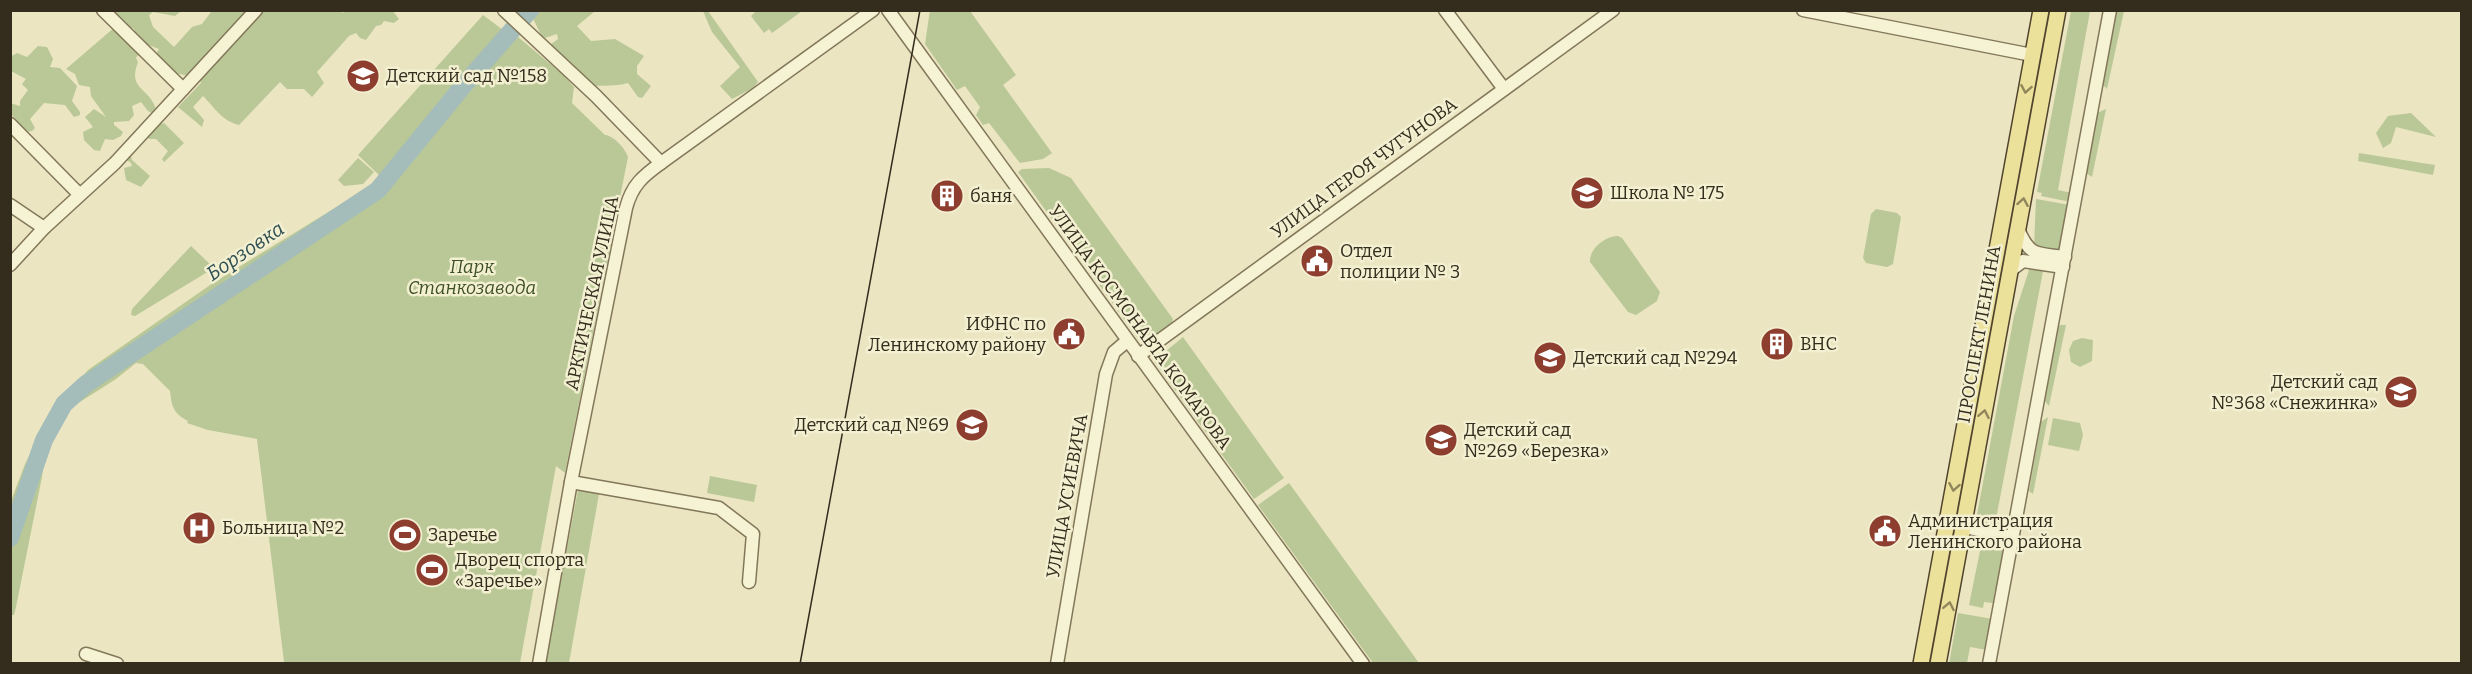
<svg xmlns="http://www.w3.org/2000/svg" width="2472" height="674" viewBox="0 0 2472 674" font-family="Bitter,serif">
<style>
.green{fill:#b9c896}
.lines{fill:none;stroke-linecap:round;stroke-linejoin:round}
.river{stroke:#a4bdba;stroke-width:18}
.minor-casing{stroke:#83775a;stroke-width:15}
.major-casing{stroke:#51442e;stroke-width:18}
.minor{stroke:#f6f2d4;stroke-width:12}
.major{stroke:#ece19b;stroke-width:15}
.tram{stroke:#342c1d;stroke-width:1.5}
.oneway{stroke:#90865c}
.labels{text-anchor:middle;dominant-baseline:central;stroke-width:5;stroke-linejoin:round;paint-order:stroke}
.poi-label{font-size:18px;fill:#342c1d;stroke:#f3efd1;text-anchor:start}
.street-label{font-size:18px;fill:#342c1d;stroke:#f3efd1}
.park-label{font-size:18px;font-style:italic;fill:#3d4f25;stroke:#f3efd1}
.water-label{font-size:20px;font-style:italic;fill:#2e4f53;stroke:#f3efd1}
</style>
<rect width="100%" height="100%" fill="#ebe5c2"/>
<g class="green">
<path d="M339,10L343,13L345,10H392L399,19L394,23L384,21L381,25L376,26L366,40L360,38L356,33L349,36L317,72L324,83L312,97L304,89H287L280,82L239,125C222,121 215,108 203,96L193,107L204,120L202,127L178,107L201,83L199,78L175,73L155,56L159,49L138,41L134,29L118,21L111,11H181L175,16L153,12L149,15L153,27L174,47L192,27L202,24L211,12L210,11Z"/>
<path d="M930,10L970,11L1016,75L1003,85L1052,153L1043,159L1020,163L989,123L983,125L976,115L980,107L965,86L957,90L925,44Z"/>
<path d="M518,11H595L577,26L591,41L615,39L644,56L637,66V74L651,86L642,98L638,97L628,83C615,87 604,85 590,86L580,77L578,69L561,61L550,45L558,39L557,34L545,38L541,35L531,14L524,11L523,16Z"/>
<path d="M703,11H708L758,82L753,88L732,99L720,86L740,67L712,32Z"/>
<path d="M756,11H802L772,33L769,29L764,33L751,16Z"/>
<path d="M2071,11H2090L2058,190L2072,193L2071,202L2041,196L2042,193L2037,192Z"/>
<path d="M2115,11H2124L2107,89L2102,84Z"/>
<path d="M483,15L515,39L518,37L561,73L574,87L572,103L605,135C614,136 625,148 628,157L565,473L556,466L520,663L284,662L257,439L208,430L187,423L188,421C173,413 172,407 170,391L143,364L136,363L116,379L72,407L47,439L42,477L16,607L14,615H11V501L25,464L50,414L88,370L213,283L369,187L379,175L358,155Z"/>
<path d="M115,27L121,30L124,41L135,43L140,52L136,58L138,62C127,91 150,86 157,112L154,114L148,111L141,102L132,106L134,115L129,121L114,122V125L123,132L121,136L113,140L105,139L100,151L94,150L84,140L83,132L93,127L85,117L94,109L106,117L91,96L90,87L79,85L75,74L66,69Z"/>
<path d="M38,46L47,47L53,59L50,67L60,68L77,86L72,101L80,112V115L74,117L65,105L44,103L30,119L35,128L32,131L26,132L11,114L10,103L20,106V101L28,90L22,84L26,79L11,71L10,57L17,53L27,57Z"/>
<path d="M2106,109L2092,177L2086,173L2097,113Z"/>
<path d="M2411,113L2436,137L2396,127L2391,143L2383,148L2376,133L2388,116Z"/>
<path d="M164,123L184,143L164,162L162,159L168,151L156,139H149L147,135L155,126Z"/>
<path d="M130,152L132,160L150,176L141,187L126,180L124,168L132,166L131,163L124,158Z"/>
<path d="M2359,153L2435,165L2433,175L2358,161Z"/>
<path d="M358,158L374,172L363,184L344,186L338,180Z"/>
<path d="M1049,168L1071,178L1173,319L1171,326L1148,342L1139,340L1018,172L1022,169Z"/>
<path d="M2036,199L2070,205L2062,248L2059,253L2034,246Z"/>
<path d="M1876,209L1897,213L1901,217L1893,264L1887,267L1866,263L1863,258L1871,214Z"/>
<path d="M1618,236L1622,238L1660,292L1657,301L1636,315L1628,312L1590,262C1589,249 1605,236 1618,236Z"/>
<path d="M191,246L214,268L135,316L131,315L132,309Z"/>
<path d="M2044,266L1996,519L2011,523L2006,528L1986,525L1977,515L2014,316L2030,267Z"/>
<path d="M2061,325H2066L2049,406L2044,400L2056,327Z"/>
<path d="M1183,337L1284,478L1254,499L1154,361Z"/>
<path d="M2082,338L2093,340L2092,361L2080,367L2071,362L2069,350L2073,341Z"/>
<path d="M2048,417L2033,494L2029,491L2041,422Z"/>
<path d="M2053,418L2080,423L2083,435L2079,451L2048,445Z"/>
<path d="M710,476L757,485L754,502L707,493Z"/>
<path d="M1289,483L1419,663H1373L1258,505Z"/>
<path d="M586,487L599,491V494L569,663L545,664L578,490L583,491Z"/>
<path d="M1981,546L2004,550L1999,590H1995L1993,603L1984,602L1983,608L1969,605Z"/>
<path d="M1958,613L1993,619L1987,650L1970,647L1967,663L1949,664Z"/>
</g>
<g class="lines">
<path class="river" d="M10,538L44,440L64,404L86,384L378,190L463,86L530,10"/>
<defs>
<g id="minor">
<path d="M103,10L183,89"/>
<path d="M504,10L596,96L661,163"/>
<path d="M888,10L1363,664"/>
<path d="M1445,10L1504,89"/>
<path d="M1803,10L2032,55"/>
<path d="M10,124L79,194"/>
<path d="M10,205L44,228"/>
<path d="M2018,229C2030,257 2036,253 2065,257"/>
<path d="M10,265L44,228L115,163L256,10"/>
<path d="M2011,270L2023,261L2063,267"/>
<path d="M1138,356L1613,10"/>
<path d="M571,482L719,508L753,534L749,582"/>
<path d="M1964,527L2012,537"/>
<path d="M86,654L117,664"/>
<path d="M539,664L571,482L626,208C632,185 643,176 661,163L873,10"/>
<path d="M1057,664L1106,374L1114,352L1127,341"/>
<path d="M1989,664L2110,10"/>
</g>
<g id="major">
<path d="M1921,664L2041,10"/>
<path d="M1938,664L2058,10"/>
</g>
</defs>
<use href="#minor" class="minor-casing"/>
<use href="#major" class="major-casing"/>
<use href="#minor" class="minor"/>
<use href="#major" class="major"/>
<path class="tram" d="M800,664L920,10"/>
</g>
<defs><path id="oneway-chevron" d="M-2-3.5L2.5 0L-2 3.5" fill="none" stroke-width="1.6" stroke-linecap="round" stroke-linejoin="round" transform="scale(1.5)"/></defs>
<g class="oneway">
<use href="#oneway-chevron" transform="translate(2026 89) rotate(100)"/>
<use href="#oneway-chevron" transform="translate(2023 202) rotate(-80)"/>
<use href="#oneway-chevron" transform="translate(1984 414) rotate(-79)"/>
<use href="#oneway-chevron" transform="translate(1954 487) rotate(100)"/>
<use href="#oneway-chevron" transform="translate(1949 606) rotate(-79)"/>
</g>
<defs>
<symbol id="school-disc" viewBox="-11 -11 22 22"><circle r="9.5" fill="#8e3e2e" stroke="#f3efd1"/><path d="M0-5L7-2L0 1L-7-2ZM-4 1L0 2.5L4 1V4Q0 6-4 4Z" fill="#fff"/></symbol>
<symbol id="building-disc" viewBox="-11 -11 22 22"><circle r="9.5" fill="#8e3e2e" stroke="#f3efd1"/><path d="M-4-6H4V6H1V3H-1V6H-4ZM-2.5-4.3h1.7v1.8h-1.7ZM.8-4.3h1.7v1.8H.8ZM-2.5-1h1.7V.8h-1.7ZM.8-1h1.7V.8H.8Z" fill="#fff"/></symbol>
<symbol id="civic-disc" viewBox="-11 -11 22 22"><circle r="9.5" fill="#8e3e2e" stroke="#f3efd1"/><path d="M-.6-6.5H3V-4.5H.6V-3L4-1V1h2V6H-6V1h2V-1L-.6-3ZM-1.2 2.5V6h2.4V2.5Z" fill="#fff"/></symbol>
<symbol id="hospital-disc" viewBox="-11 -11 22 22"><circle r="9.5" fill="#8e3e2e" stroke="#f3efd1"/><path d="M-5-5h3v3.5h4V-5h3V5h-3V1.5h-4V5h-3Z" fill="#fff"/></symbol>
<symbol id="stadium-disc" viewBox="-11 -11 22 22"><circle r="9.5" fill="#8e3e2e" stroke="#f3efd1"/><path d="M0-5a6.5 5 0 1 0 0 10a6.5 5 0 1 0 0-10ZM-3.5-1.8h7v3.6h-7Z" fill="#fff"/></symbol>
</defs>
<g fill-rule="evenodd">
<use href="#school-disc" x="344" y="57" width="38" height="38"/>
<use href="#school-disc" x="1568" y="174" width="38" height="38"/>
<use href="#building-disc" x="928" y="177" width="38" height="38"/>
<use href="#civic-disc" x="1298" y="242" width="38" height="38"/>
<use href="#civic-disc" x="1050" y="315" width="38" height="38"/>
<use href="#building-disc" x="1758" y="325" width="38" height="38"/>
<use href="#school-disc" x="1531" y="339" width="38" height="38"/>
<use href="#school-disc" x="2382" y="373" width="38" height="38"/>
<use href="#school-disc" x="953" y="406" width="38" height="38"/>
<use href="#school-disc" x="1422" y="421" width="38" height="38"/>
<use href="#hospital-disc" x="180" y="509" width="38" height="38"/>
<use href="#civic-disc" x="1866" y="512" width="38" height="38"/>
<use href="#stadium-disc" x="386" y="516" width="38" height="38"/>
<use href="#stadium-disc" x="413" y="551" width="38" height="38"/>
</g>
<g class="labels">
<g class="poi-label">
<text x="386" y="76">Детский сад №158</text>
<text x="1610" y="193">Школа № 175</text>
<text x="970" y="196">баня</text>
<text x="1340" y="251">Отдел<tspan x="1340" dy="21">полиции № 3</tspan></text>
<text x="1046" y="324" text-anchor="end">ИФНС по<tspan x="1046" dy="21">Ленинскому району</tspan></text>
<text x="1800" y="344">ВНС</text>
<text x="1573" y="358">Детский сад №294</text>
<text x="2378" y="382" text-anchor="end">Детский сад<tspan x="2378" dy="21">№368 «Снежинка»</tspan></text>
<text x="949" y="425" text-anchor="end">Детский сад №69</text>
<text x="1464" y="430">Детский сад<tspan x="1464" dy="21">№269 «Березка»</tspan></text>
<text x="1908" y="521">Администрация<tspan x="1908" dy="21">Ленинского района</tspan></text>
<text x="222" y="528">Больница №2</text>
<text x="428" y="535">Заречье</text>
<text x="455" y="560">Дворец спорта<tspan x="455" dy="21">«Заречье»</tspan></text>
</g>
<g class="street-label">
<text transform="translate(1364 168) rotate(-36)">УЛИЦА ГЕРОЯ ЧУГУНОВА</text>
<text transform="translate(592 293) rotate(-78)">АРКТИЧЕСКАЯ УЛИЦА</text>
<text transform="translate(1140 327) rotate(54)">УЛИЦА КОСМОНАВТА КОМАРОВА</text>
<text transform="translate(1979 334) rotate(-80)">ПРОСПЕКТ ЛЕНИНА</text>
<text transform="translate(1067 496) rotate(-80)">УЛИЦА УСИЕВИЧА</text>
</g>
<g class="park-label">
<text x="472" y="267">Парк<tspan x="472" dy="21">Станкозавода</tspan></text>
</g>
<g class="water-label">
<text transform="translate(245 251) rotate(-34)">Борзовка</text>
</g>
</g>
<rect width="2472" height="674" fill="none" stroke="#342c1d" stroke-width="24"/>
</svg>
